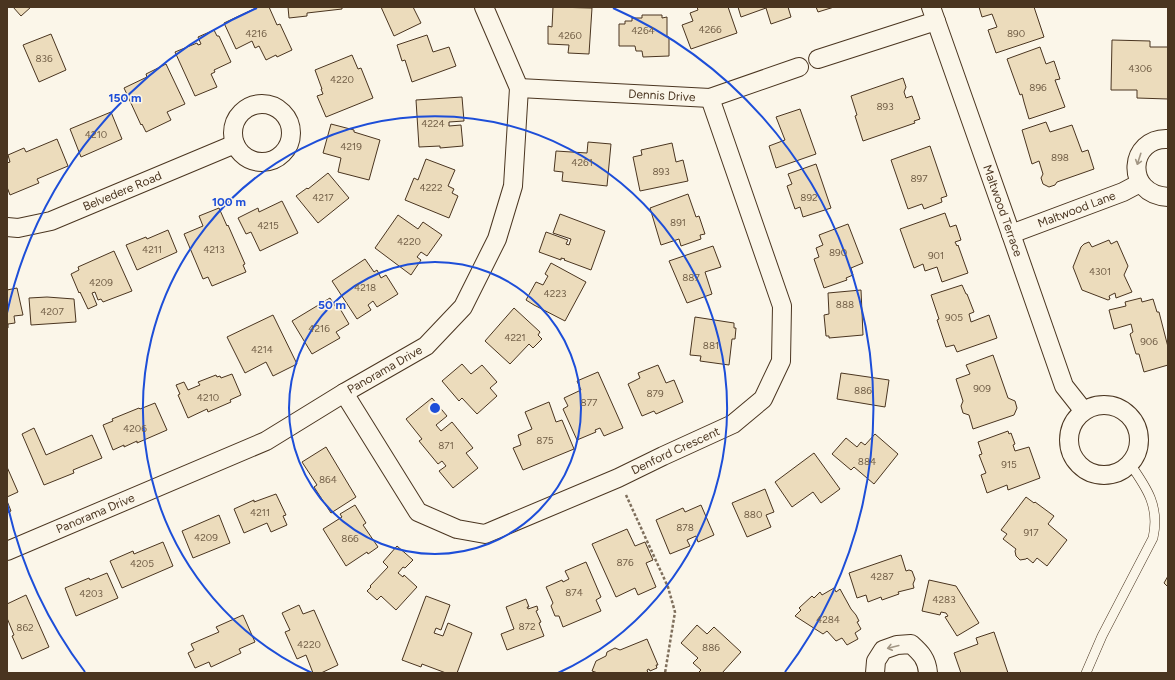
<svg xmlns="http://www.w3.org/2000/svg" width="1175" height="680" viewBox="0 0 1175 680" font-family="Figtree,sans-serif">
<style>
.building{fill:#ecdcbc;stroke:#4a3520}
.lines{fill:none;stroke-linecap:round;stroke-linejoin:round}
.lane-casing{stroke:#4a3520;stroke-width:10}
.street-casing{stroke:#4a3520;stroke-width:20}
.path{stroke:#7f6f5c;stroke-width:2.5;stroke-dasharray:3 2;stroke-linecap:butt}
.lane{stroke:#fbf6e9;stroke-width:9}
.street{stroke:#fbf6e9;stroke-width:18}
.oneway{stroke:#a29684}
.ring{fill:none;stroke:#1d4ed8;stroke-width:2}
.labels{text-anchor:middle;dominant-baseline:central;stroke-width:3;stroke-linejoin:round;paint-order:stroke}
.number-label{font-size:10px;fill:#725f47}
.street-label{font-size:12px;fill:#4a3520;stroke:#fbf6e9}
.centre{fill:#1d4ed8;stroke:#fbf6e9;stroke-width:2}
.ring-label{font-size:12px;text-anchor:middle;font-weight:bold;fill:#1d4ed8;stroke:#fbf6e9;stroke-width:3;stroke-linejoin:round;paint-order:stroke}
</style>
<rect width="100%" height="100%" fill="#fbf6e9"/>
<g class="building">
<path d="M13,7H31L21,16Z"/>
<path d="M258,7H269L277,25L280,24L292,50L277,57L276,55L266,60L259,46L255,48L252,41L236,49L224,23Z"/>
<path d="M288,7H342V9L307,13V16L289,18Z"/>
<path d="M381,7H413L421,23L394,36Z"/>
<path d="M553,7L592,8L589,54L568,53L569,45L548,44V26L552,27Z"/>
<path d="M697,7H728L737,33L691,49L682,25L693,21L690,13L698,10Z"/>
<path d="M738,7H788L791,17L771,24L766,8L741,17Z"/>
<path d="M816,7H834L818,12Z"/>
<path d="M979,7H1034L1044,37L996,53L988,30L997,27L992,14L982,17Z"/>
<path d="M642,15H662V18L667,17V37H669V56L643,57L642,51H636L635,46H619V24H625V21H632V18H642Z"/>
<path d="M214,30L217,36H219L231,62L214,70L215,72L211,74L217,87L195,96L175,52L197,43L198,45L201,44L198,37Z"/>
<path d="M51,34L66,70L39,82L23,45Z"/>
<path d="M427,35L433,52L449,47L456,66L412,82L405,60L402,61L397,45Z"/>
<path d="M1112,40L1150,41V47H1168V99L1137,98V90H1111Z"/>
<path d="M1040,47L1046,64L1054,61L1060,79L1055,80L1065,107L1029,119L1024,102L1022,94L1020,95L1007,59Z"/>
<path d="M352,55L358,69L361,68L373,98L326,117L317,96L323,94L321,89H322L315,70Z"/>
<path d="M166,64L185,104L167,112L171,120L146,132L142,124L141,125L124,88L147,77L146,74Z"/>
<path d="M903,78L906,87L904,92L906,98L912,96L920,119L914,121L915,123L863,141L855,116L857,115L851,96Z"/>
<path d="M462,97L464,121L449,122V126L461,125L463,146L440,148V146L419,147L416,100Z"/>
<path d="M800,109L816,154L776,168L769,146L785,140L776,117Z"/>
<path d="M111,112L122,139L81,157L70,129Z"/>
<path d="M1046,122L1050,132L1072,125L1082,152L1088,150L1094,169L1057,182L1055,185L1049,187L1043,184L1041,178L1043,174L1039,161L1032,164L1022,130Z"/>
<path d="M331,124L354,130V132L380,140L369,180L338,172L341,158L323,153Z"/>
<path d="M57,139L68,166L37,179L39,183L10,195L7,187V163L10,162L8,155L24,148L26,152Z"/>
<path d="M588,142L611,144L607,186L562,181L563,172L554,171L556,151L587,153Z"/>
<path d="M672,143L676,162L683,160L688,181L640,191L633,157L642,155L641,150Z"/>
<path d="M930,146L947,196L941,198L942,202L924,209L922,204L908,209L891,160Z"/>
<path d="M426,159L455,170L448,186L454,189L452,193L458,196L449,218L405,200L414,178L418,180Z"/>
<path d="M816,164L831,208L803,217L800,207L795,209L787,186L792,184L788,174Z"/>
<path d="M328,173L349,198L318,223L296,196L307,188L308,189Z"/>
<path d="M688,194L696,217L699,216L705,234L700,235L701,239L681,246L679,239L661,245L650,208Z"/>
<path d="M282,201L298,233L260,251L251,232L246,234L238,218L258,208L259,212Z"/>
<path d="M219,208L227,226L228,225L245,264L243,265L246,272L212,286L208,277L203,279L184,234L203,226L199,216Z"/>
<path d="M945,213L950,227L956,225L961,240L955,242L957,246L958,245L968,273L942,282L937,267L925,271L923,264L914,268L900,229Z"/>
<path d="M560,214L605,231L591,270L564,260L565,259L561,258V260L539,252L546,232L568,240L566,244L569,245L571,239L553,233Z"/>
<path d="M398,215L418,229L423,222L442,235L427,256L421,252L417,257L421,260L411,275L375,248Z"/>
<path d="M848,224L863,263L851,268L853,275L846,278L847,280L824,288L814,259L819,257L816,248L823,245L819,235Z"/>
<path d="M168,230L177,252L137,270L126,245L146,237L147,239Z"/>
<path d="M1109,240L1111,244L1117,241L1128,266L1124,275L1132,292L1116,298L1115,293L1109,296L1110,299L1108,300L1082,290L1073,267L1081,247L1084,244L1089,242L1092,247Z"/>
<path d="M713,246L721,267L705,272L712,294L687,303L669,261Z"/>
<path d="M114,251L132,291L103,302L101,299L98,300L95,292L92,293L97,305L88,309L80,292L79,293L71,274L79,270L78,267Z"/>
<path d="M365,259L374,272L377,270L381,278L386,275L398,294L377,307L373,301L368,305L371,310L357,319L332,281Z"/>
<path d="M551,263L586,282L565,321L534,305L526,300L536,282L543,285L548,276L545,274Z"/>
<path d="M962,285L966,294H967L974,312L969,314L971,322L989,315L997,338L957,352L954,345L946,347L937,320L939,319L931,295Z"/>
<path d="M17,288L23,315L14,316L15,323L8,324V328H7V290Z"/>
<path d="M861,290L863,335L829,338V336H826L824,315L829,314L828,293Z"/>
<path d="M47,297L74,299L76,322L31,325L29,298Z"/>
<path d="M330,298L337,309L339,307L349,324L336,332L340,338L312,354L292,321Z"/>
<path d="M1141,298L1142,302L1153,299L1157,312H1159L1168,347V365L1144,372L1139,354H1136L1130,334L1133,332L1131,324L1114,329L1109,310L1126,306L1125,302Z"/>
<path d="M514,308L540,332L538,335L542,339L533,348L529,344L510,364L485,341Z"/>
<path d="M273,315L297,364L273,376L266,362L245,373L227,337Z"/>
<path d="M695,317L734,323V328H736L735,339H732L729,365L700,361L701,356L690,355Z"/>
<path d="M993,355L1008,398L1015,401L1017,408L1014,415L973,429L969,415L963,413L961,406L963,401L956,379L970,374L966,365Z"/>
<path d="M462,364L471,374L482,365L497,382L490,388L497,396L477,414L462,398L459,401L442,381Z"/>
<path d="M658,365L666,383L674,380L683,402L656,414L654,411L642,416L628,384L640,378L638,373Z"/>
<path d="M598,372L623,428L604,436L600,428L595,430L596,432L577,440L563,409L568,406L564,398L581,390L577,381Z"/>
<path d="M841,373L889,380L885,407L837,399Z"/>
<path d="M232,374L241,395L230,400L231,402L208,412L207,409L188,418L178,395L180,394L176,385L184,382L188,390L200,385L198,382L216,375L217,377L220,376L221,378Z"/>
<path d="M432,398L447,416L436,425L441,431L452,422L473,448L466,453L478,468L453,488L439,471L446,466L442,461L438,464L419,441L422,439L406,419Z"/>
<path d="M549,402L556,422L562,420L574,449L523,470L513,448L521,445L518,435L532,429L525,412Z"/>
<path d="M155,403L167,430L137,443V441L124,447V445L113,450L103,425L113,421L112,419L139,408L140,409Z"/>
<path d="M34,428L46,455L92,435L102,458L73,470L74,473L44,485L22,434Z"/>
<path d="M1008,431L1009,434L1011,433L1015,444L1013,445L1015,451L1029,447L1040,478L1008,490L1007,485L987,493L981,475L986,473L979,455L982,454L978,442Z"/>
<path d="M875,434L898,454L874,484L854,467L851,470L832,454L846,438L857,447L861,442L865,445Z"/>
<path d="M326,447L356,497L331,513L314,487L317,485L302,462Z"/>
<path d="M814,453L840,489L821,503L813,492L792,507L775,482Z"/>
<path d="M7,467L18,492L7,497Z"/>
<path d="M765,489L774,512L766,515L771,527L747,537L732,503Z"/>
<path d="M276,494L286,515L283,516L287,525L271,532L267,523L244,533L234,509L254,500V502Z"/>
<path d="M1026,497L1034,503L1035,502L1054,516L1048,524L1067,540L1047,566L1037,558L1033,563L1027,558L1026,559L1020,560L1016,556L1015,551L1016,549L1003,539L1007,534L1001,530Z"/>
<path d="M7,501L11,511L7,513Z"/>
<path d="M355,505L366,523L363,525L378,547L368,554L367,552L346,566L323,529L342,517L340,514Z"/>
<path d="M701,505L714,535L698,542L696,536L687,540L690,546L670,554L656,520L683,508L685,512Z"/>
<path d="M219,515L230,543L193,558L182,531Z"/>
<path d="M627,529L635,546L645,542L653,560L646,563L656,587L638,595L635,588L616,597L592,544Z"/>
<path d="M163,542L173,566L122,588L110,561L133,551L134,554Z"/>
<path d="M397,546L413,560L405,568L403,567L398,573L403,577L404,575L417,587L396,610L381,596L377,600L367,591L371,587L370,586L388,567L383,562Z"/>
<path d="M901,555L906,571L909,570L912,571L915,579L913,584L914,588L898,592L899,594L882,600L881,597L868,602L866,595L857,598L849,573Z"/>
<path d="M586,562L601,597L596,600L601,611L563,627L559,616H555L551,606L553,603L546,587L562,580L563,582L569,579L565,571Z"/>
<path d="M107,573L118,598L76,616L65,588L89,578L90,580Z"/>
<path d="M1168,576V587L1164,583Z"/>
<path d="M929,580L956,586L979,623L957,636L945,617L948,616L946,613L941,612L940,615L922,611Z"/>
<path d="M834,588L836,592L840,589L851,609L856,615L859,621L857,622L861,629L855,633L858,639L847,645L842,638L836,641L827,631L823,634L795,616L801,610L799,608L812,596L814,598L820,592L822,595Z"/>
<path d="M26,595L49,647L22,659L12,636L14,635L7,618V604Z"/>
<path d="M426,596L450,605L441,630L436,628L434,633L443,636L448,623L472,633L457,673H446L422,664L421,667L402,660Z"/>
<path d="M526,599L529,607H527L528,609L537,606L538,610L536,611L541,622L539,623L544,636L507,650L501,634L514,629L506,607Z"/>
<path d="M299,605L303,614L314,610L338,665L321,673H313L306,655L297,659L285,632L290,630L282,613Z"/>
<path d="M243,615L255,642L239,649L241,653L211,667L209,662L195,668L188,653L194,650L191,644L219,632L216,627Z"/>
<path d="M697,625L707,634L714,627L741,652L722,673H698L701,670L693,663L698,658L681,643Z"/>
<path d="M994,632L1008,673H961L954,653L978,644L976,638Z"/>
<path d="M647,639L658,665H656L657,668L650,671L649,669L647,670L648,673H598L592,671L596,661L606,656L607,652L615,648L620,650Z"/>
</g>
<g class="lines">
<defs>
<path id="lane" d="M1086,673L1102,636L1153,538C1160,507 1147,488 1130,464"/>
<g id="street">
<path id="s1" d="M931,7L1011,234L1064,386L1083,410"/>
<path d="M818,59L936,21"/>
<path id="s2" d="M519,88L710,98L799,67"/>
<circle cx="262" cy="133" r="29"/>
<path d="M1168,139C1129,137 1123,194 1168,197"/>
<path id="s3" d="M7,227L18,228L51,221L235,144"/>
<path id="s4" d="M1011,234L1123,192L1140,183"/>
<path id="s5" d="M344,393L418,512L457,529L485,534L618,478L663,456L733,424L763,399L781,361L782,306L710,98"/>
<circle cx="1104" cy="440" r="35"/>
<path id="s6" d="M7,551L266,441L344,393L426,346L463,307L497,239L513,186L519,88L484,7"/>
<path d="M875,673L876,661L883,650L897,645L911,644C921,653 927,659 928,673"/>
</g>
</defs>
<use href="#lane" class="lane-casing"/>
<use href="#street" class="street-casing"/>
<path class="path" d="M626,495L668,587L675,612L665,673"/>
<use href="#lane" class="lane"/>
<use href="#street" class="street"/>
</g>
<defs><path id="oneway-shaft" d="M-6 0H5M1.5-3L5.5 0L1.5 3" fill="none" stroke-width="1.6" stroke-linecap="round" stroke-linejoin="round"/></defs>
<g class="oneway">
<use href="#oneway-shaft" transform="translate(1139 159) rotate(108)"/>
<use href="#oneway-shaft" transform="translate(893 647) rotate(166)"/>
</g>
<g class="ring">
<circle cx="435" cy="408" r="146"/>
<path d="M312 673A292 292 0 1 1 558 673"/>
<path d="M85 672A438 438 0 0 1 7 503M7 313A438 438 0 0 1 257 8M613 8A438 438 0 0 1 785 672"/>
</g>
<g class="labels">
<g class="number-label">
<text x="710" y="29">4266</text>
<text x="643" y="30">4264</text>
<text x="256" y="33">4216</text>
<text x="1016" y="33">890</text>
<text x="570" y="35">4260</text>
<text x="44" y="58">836</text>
<text x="1140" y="68">4306</text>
<text x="342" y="79">4220</text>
<text x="1038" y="87">896</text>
<text x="885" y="106">893</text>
<text x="433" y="123">4224</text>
<text x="96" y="134">4210</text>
<text x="351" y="146">4219</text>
<text x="1060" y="157">898</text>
<text x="582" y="162">4261</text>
<text x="661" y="171">893</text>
<text x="919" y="178">897</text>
<text x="431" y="187">4222</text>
<text x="323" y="197">4217</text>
<text x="809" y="197">892</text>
<text x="678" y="222">891</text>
<text x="268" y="225">4215</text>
<text x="409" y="241">4220</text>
<text x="152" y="249">4211</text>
<text x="214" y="249">4213</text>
<text x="838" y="252">890</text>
<text x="936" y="255">901</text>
<text x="1100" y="271">4301</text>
<text x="691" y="277">887</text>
<text x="101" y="282">4209</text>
<text x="365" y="287">4218</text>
<text x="555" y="293">4223</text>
<text x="845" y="304">888</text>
<text x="52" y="311">4207</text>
<text x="954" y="317">905</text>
<text x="319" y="328">4216</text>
<text x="515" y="337">4221</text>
<text x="1149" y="341">906</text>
<text x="711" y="345">881</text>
<text x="262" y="349">4214</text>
<text x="982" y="388">909</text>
<text x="863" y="390">886</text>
<text x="655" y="393">879</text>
<text x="208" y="397">4210</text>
<text x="589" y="402">877</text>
<text x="135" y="428">4206</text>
<text x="545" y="440">875</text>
<text x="446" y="445">871</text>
<text x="867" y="461">884</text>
<text x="1009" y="464">915</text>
<text x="328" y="479">864</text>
<text x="260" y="512">4211</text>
<text x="753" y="514">880</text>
<text x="685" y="527">878</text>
<text x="1031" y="532">917</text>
<text x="206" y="537">4209</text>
<text x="350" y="538">866</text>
<text x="625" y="562">876</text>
<text x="142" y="563">4205</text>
<text x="882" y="576">4287</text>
<text x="574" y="592">874</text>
<text x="91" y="593">4203</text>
<text x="944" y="599">4283</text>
<text x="828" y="619">4284</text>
<text x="527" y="626">872</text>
<text x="25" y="627">862</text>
<text x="309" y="644">4220</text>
<text x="711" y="647">886</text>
</g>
<g class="street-label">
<text stroke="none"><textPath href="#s2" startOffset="143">Dennis Drive</textPath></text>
<text stroke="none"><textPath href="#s3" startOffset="122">Belvedere Road</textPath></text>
<text stroke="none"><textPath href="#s4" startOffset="70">Maltwood Lane</textPath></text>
<text stroke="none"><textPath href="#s1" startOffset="216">Maltwood Terrace</textPath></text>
<text stroke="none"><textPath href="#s6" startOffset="420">Panorama Drive</textPath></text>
<text stroke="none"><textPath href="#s5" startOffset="419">Denford Crescent</textPath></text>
<text stroke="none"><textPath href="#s6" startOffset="96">Panorama Drive</textPath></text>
</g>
</g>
<circle cx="435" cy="408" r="6" class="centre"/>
<g class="ring-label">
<text x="125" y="102">150 m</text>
<text x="229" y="206">100 m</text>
<text x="332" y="309">50 m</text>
</g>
<rect width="1175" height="680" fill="none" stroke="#4a3520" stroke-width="16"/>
</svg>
